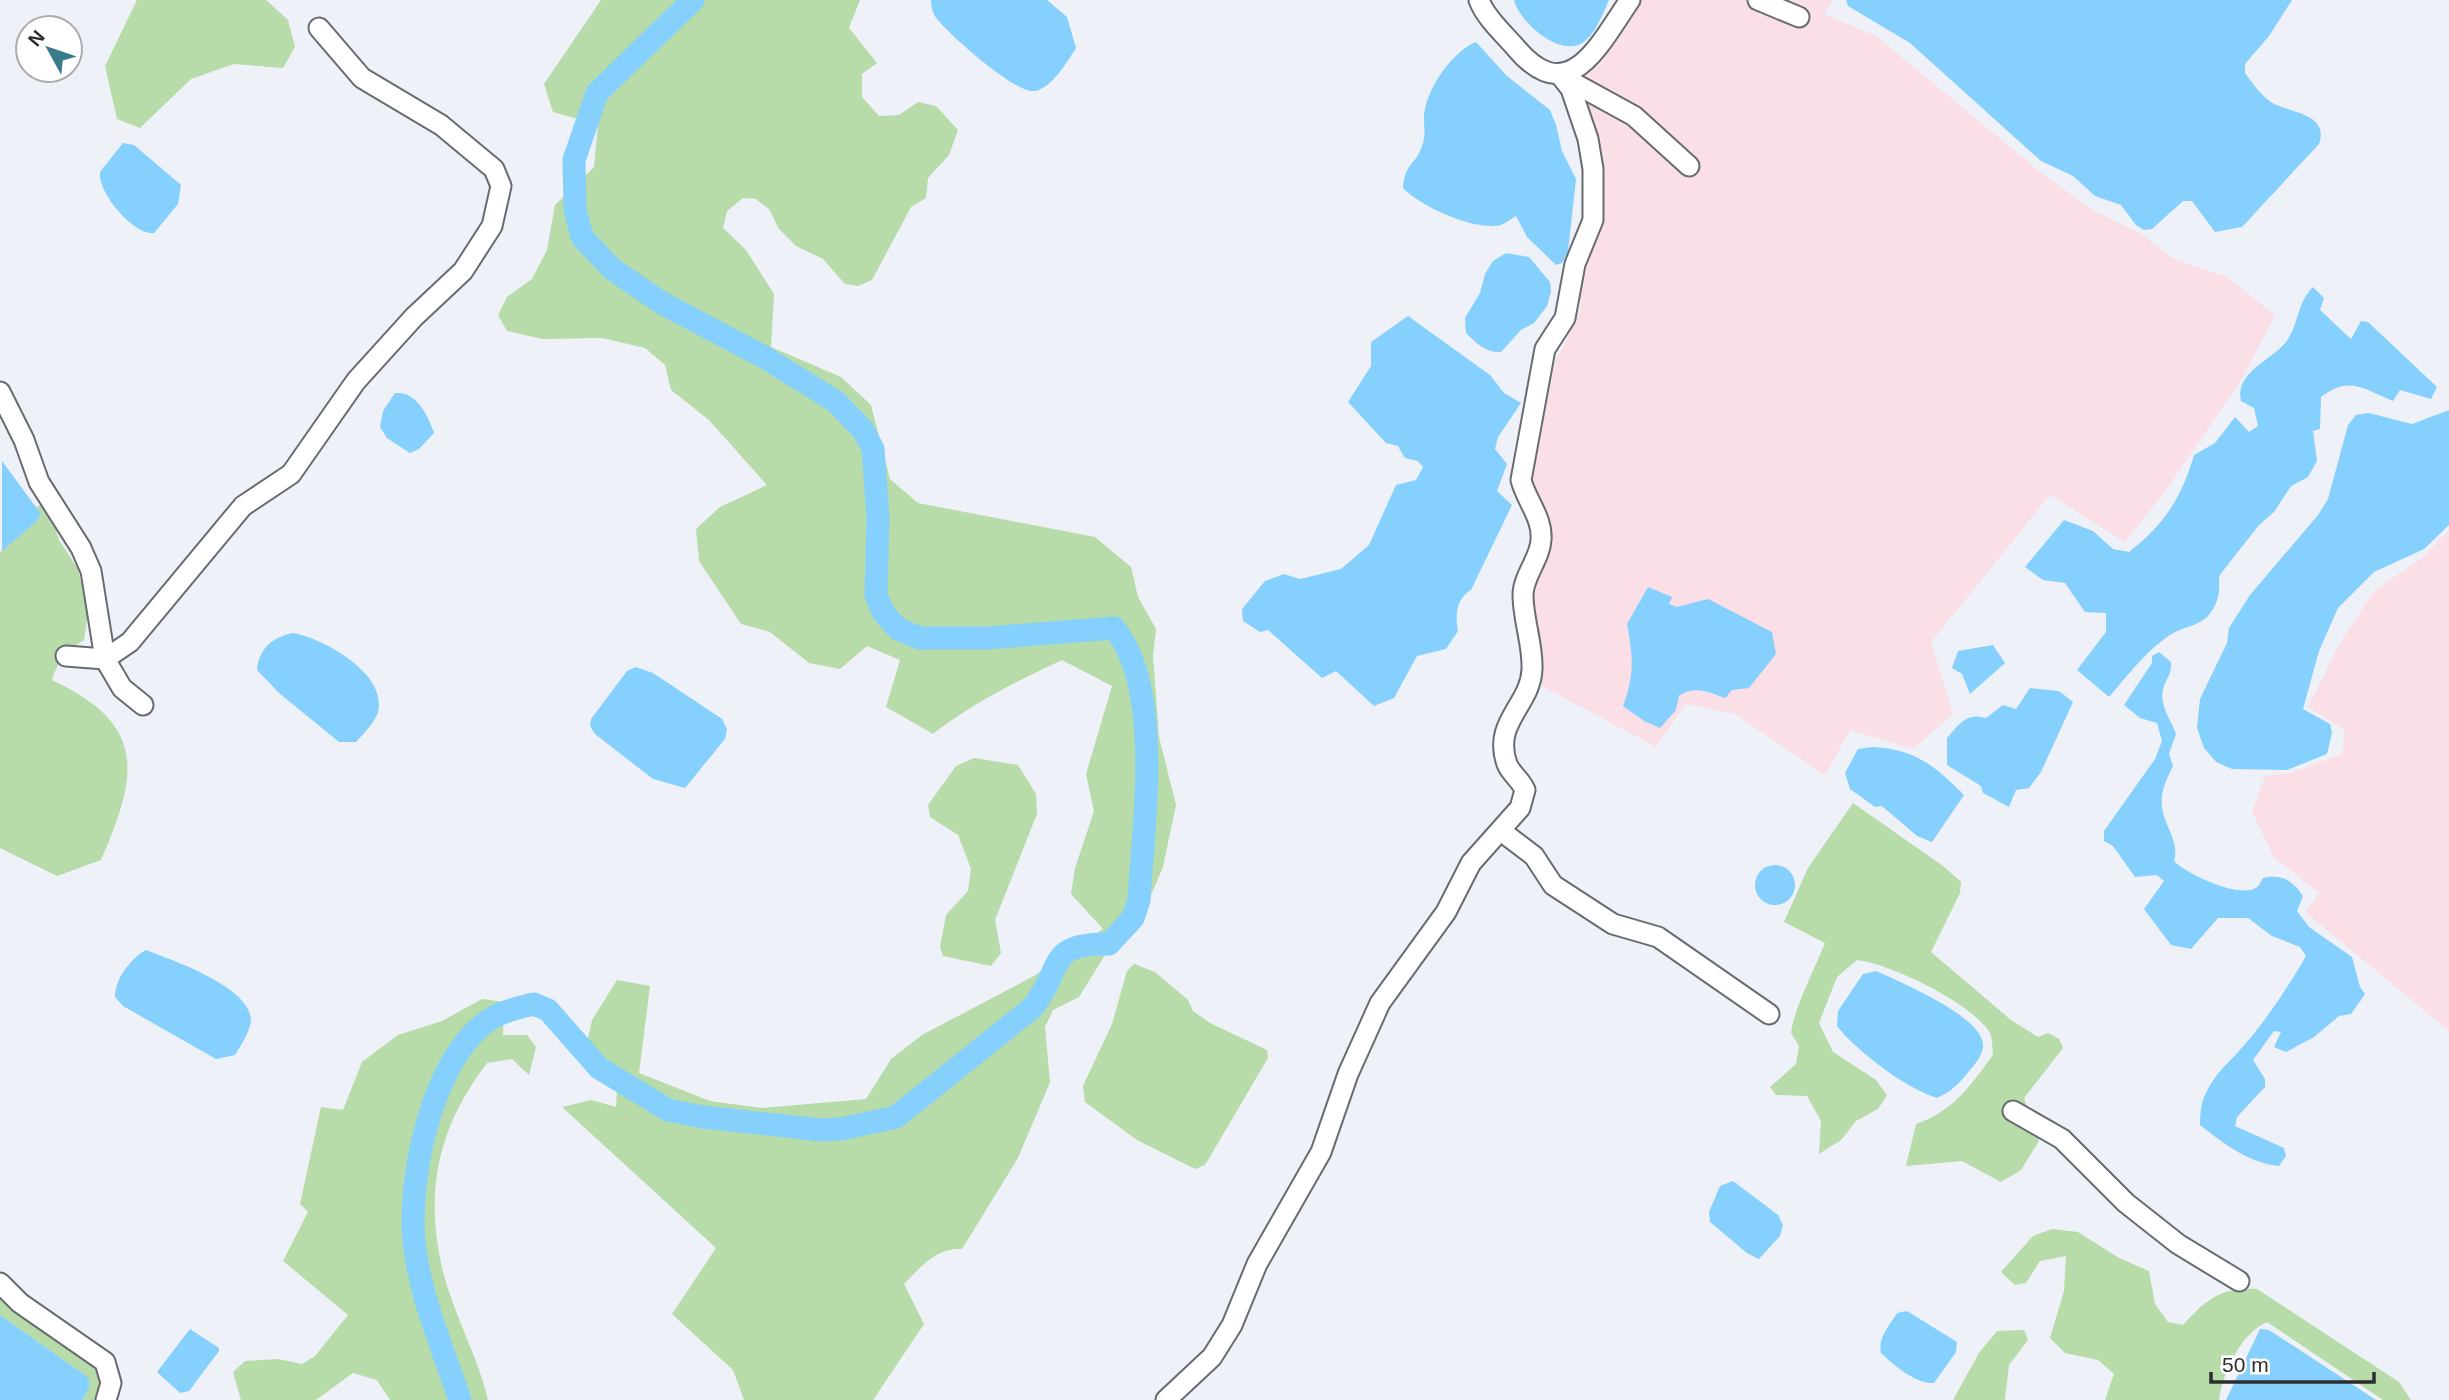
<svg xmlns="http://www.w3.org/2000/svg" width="2449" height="1400" viewBox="0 0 2449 1400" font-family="Arial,sans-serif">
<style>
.industrial{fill:#fadfe6}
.green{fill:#b7dba9}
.water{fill:#85d0fd}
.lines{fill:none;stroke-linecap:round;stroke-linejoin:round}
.canal{stroke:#85d0fd;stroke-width:23}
.street-casing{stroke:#686b71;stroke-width:23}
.street{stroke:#fff;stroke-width:19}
</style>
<rect width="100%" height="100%" fill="#eef1f8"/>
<g class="industrial">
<path d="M1615,0H1833L1824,14L1876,36L2039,171L2094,211L2142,234L2172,258L2227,277L2275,315L2242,379L2166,490L2125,542L2050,495L1931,642L1953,714L1913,749L1850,730L1825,775L1735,714L1685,704L1656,747L1542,686L1529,593L1550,539L1541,499L1530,486L1549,375L1580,312L1581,265L1603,214V186L1587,97L1567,64L1594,37Z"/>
<path d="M2449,530V1031L2305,912L2320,893L2274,858L2252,812L2265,776L2291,773L2342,754L2345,730L2308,707L2338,646L2374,591L2422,558Z"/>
</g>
<g class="green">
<path d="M137,0H266L288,20L295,47L283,68L234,64L191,79L140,128L117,119L105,66Z"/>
<path d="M601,0H860L849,28L877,63L862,74V97L879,116L899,115L918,102L936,106L958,130L949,155L928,178L926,198L911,207L872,280L858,286L845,284L823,259L796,246L779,229L769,209L756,199L743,198L727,211L723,228L746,250L774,294L771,347L841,377L871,405L890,479L918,503L1095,537L1131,567L1138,597L1156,629L1153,656L1159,737L1176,805L1163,867L1136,930L1105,955L1079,997L1053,1010L1045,1027L1050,1082L1018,1158L962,1249C935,1248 922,1266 904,1284L924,1324L873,1400H744L733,1370L672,1314L716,1248L562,1107L591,1100L616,1107L618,1072L587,1043L592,1020L617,980L650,986L639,1073L710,1101L762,1108L866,1099L891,1059L922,1035L1034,976L1103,929L1071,894L1075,868L1094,811L1086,774L1112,686L1062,660C1017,681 973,703 933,734L886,707L900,660L867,646L840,669L809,663L770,632L741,624L699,561L696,529L720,507L767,485L709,420L671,390L665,365L645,348L602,338L543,339L507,331L498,315L507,297L532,279L547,250L555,205L594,167L598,125L553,112L544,84Z"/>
<path d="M47,503L59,540L78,569L88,612L84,640C68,650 57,661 52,680C148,725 138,775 101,860L57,876L0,848V552L36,522L41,514L36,507Z"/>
<path d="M974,758L1018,765L1036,794L1037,814L995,920L1001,953L991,966L943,956L940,947L946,915L968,891L971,869L958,835L930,817L928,805L956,766Z"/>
<path d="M1853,803L1943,866L1961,882L1960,893L1931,952L2011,1020L2038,1037L2048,1033L2059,1039L2063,1048L2024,1098L2039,1141L2021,1170L2001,1182L1962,1161L1906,1166L1916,1124C1954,1111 1970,1086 1993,1055C1992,1049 1993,1039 1990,1033C1972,1003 1891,964 1857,960L1837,977L1819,1023L1833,1052L1876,1080L1887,1095L1878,1109L1856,1121L1841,1140L1819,1154L1821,1121L1807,1096L1776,1095L1770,1087L1796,1064L1799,1046L1791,1033C1794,1009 1815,968 1825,943L1784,922L1808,868Z"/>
<path d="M1134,964L1155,972L1188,1000L1193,1011L1210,1023L1267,1050L1268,1058L1205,1165L1195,1169L1137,1140L1085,1102L1083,1086L1112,1024L1127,971Z"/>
<path d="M482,999L504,1002L503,1035H527L536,1047L529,1075L512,1059L487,1063C442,1122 425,1183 440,1258C449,1307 477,1352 488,1400H390L377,1380L353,1373L316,1400H241L233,1372L245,1361L278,1359L302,1364L315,1356L348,1315L283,1261L308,1212L300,1204L321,1107L343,1110L362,1062L398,1035L442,1021Z"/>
<path d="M2052,1229L2078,1232L2119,1258L2149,1271L2155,1304L2168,1322L2183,1325C2207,1299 2221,1287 2257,1289L2399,1382L2411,1400H2383L2267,1322C2241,1333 2223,1372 2219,1400H2105L2114,1374L2098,1360L2065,1353L2050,1338L2064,1291L2066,1256L2040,1261L2026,1283L2015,1285L2001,1272L2033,1236Z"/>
<path d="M0,1291L100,1370L104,1382L96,1400H82L89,1389V1378L0,1315Z"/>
<path d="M2024,1330L2028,1340L2009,1365L2005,1400H1953L1979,1353L1997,1331Z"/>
</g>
<g class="water">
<path d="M931,0H1047L1067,17L1076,48C1067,62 1052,88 1035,91C1015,94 951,36 938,20C933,15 931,7 931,0Z"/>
<path d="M1514,0H1609C1603,14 1593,40 1578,45C1555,53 1519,21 1514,0Z"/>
<path d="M1846,0H2292L2269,36L2245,64V73C2252,83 2261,95 2271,102C2287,113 2330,112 2319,144L2242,227L2215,232L2192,201H2183L2152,229L2144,230L2136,225L2121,205L2095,196L2073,176L2041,161L1910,43L1848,6Z"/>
<path d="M1476,42L1507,76L1550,110L1556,125L1562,151L1576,179L1568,251L1562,263L1556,265L1527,237L1516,216C1512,218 1506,223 1501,225C1475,231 1421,207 1403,188C1405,162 1416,165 1422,146C1426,135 1424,130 1424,120C1423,93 1452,51 1476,42Z"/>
<path d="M123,143L134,145L181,185L178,204L154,233C134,236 97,192 100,172Z"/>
<path d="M1506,253L1529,257L1550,282L1551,292L1547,306L1534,323L1521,330L1501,352C1486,353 1476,343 1466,333L1465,318L1480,293L1485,274L1493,261Z"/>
<path d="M2313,287L2324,298L2320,310L2351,339L2361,321L2368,322L2437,387L2431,399L2400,390L2393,401C2364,389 2349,375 2321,397L2320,429L2313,431L2317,461L2308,477L2291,486L2274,512L2259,525L2219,576C2220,592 2219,603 2208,616C2199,626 2182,627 2170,635C2146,651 2128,675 2109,697L2077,670L2106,632V613L2085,612L2065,583L2043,580L2025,567L2064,520L2093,531L2113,549L2129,552C2164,525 2182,497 2194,455L2215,443L2235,417L2249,432L2258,426L2254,408L2241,401C2234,373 2272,360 2286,342C2299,325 2297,302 2313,287Z"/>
<path d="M1408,316L1490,375L1504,393L1521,403L1498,437L1495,449L1507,464L1497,491L1512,505L1471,590C1456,599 1455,615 1458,631L1446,649L1417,656L1394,698L1374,706L1336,671L1322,678L1268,630L1260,632L1243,621L1242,609L1265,581L1284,574L1300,579L1341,569L1369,545L1396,485L1416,480L1423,467L1418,461L1405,458L1398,446L1386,443L1348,402L1371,366V342Z"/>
<path d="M395,393C417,391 428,416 434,433L419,449L410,453L387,438L380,427L383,411Z"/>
<path d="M2449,410V525L2424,549L2374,572L2338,608L2319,651L2303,709L2330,724L2332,733L2327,754L2287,770L2232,769L2216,762L2204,748L2197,728L2200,699L2227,643L2229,628L2250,595L2318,515L2328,499L2348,425L2356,415L2369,413L2412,424Z"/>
<path d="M2,461L41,514L36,522L2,551Z"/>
<path d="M1648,587L1672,597L1669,604L1677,607L1708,599L1772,632L1776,654L1749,688L1732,690L1725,698C1709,692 1694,685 1679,696L1676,710L1660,728L1644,721L1623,706C1635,674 1633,657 1627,624Z"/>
<path d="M293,633C322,638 381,670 379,706C379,719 364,733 356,742H339L279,693L257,670C259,648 273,637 293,633Z"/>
<path d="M1993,645L2005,663L1970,694L1962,674L1952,668L1958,651Z"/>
<path d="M2159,652L2171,662C2172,675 2166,678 2163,689C2159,705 2171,720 2176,734L2169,754L2173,766C2166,780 2160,792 2162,808C2165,827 2180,843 2174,861C2186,874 2242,900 2257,887C2260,885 2261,881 2263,878C2282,874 2292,880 2303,896L2297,911L2309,927L2352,957L2360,987L2365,994L2351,1014L2339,1016L2314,1037L2286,1052L2274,1047L2281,1032L2274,1031L2253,1060L2265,1079V1087L2237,1117L2235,1126L2284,1148L2286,1156L2279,1166C2249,1163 2224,1144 2200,1125C2200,1114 2201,1102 2206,1093C2214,1075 2227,1064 2240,1050C2265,1022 2287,989 2306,956L2300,947L2272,936L2248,918H2218L2191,949L2171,945L2144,909L2164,881L2157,875L2135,877L2113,846L2104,841V831L2155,759L2162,741L2157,723L2140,718L2124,705L2152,663V656Z"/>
<path d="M636,667L653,673L722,719L727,729L725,739L685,788L653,779L595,734L590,726L591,719L627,671Z"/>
<path d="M2030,688L2059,691L2073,702L2041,772L2029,788L2016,790L2009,807L1983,793L1981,786L1947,765V738C1959,724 1967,712 1986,718L2003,705L2016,709Z"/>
<path d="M1873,747C1915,749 1935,766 1964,795L1932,842L1917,836L1882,806L1875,807L1850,789L1845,773L1858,749Z"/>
<circle cx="1775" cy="885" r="20"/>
<path d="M146,950C172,960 251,987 251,1020C250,1032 241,1045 235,1055L216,1059L123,1006L115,997C115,979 131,958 146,950Z"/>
<path d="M1876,971C1898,981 1987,1018 1983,1047C1982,1056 1975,1064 1970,1070C1959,1083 1953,1091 1937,1098C1905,1088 1858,1052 1837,1026L1838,1011L1863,974Z"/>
<path d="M1733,1181L1778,1215L1783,1225L1780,1236L1759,1259L1747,1253L1710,1222L1709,1212L1720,1186Z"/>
<path d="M1907,1311L1957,1342L1956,1352L1934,1383C1915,1384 1894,1365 1881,1353C1878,1337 1889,1326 1897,1313Z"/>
<path d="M0,1315L89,1378V1389L82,1400H0Z"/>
<path d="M190,1329L219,1348V1351L189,1391L180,1393L157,1372Z"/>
<path d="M2260,1329L2269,1330L2376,1400H2226Z"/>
</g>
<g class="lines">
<path class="canal" d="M460,1400C443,1349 419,1294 414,1241C408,1176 433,1052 494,1017C506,1010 521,1007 534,1004L548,1010L599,1068L668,1110L703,1117L821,1130L841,1129L896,1117L1032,1008C1064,970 1044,943 1109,944L1133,918L1139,900C1143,825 1164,688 1114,628L987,638H920L898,629L883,612L876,595L878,519L875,476L873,449L863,430L835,401L764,357L662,303L612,269L582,237L575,209L574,160L597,93L693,0"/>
<defs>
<g id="street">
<path d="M1479,0C1485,17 1504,34 1516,48C1569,111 1600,43 1630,0"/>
<path d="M1758,0L1799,17"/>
<path d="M1561,76L1634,116L1689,166"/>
<path d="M0,392L24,440L39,482L81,548L91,571L105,659L122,688L143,705"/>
<path d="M66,656L105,659L130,642L243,506L291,474L356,381L414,317L463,271L492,226L501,186L494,169L441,125L362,78L319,28"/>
<path d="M1501,831L1534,856L1553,885L1613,924L1658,937L1769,1014"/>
<path d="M2013,1111L2062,1139L2126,1203L2178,1244L2239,1281"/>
<path d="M0,1283L20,1303L105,1362L111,1383L106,1400"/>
<path d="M1166,1400L1212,1357L1232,1325L1257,1264L1321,1152L1348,1074L1380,1003L1446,912L1471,863L1520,808L1525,790C1521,780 1511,774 1507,764C1492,722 1531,705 1532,669C1533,644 1523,620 1523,595C1523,576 1540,559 1541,540C1543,518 1526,500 1521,480L1545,349L1565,318L1575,264L1593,220V169L1588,139L1571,89L1560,75"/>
</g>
</defs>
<use href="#street" class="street-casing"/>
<use href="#street" class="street"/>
</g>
<g transform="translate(49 49) rotate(310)"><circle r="33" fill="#ffffff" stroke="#ababac" stroke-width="2"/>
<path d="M0-5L12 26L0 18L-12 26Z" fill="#387c8b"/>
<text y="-10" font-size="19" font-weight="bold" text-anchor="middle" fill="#2c2d2f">N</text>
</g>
<path d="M2211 1372v10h163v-10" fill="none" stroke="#2c2d2f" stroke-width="3.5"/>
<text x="2222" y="1372" font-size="21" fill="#2c2d2f" stroke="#ffffff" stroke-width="5" paint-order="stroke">50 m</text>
</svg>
